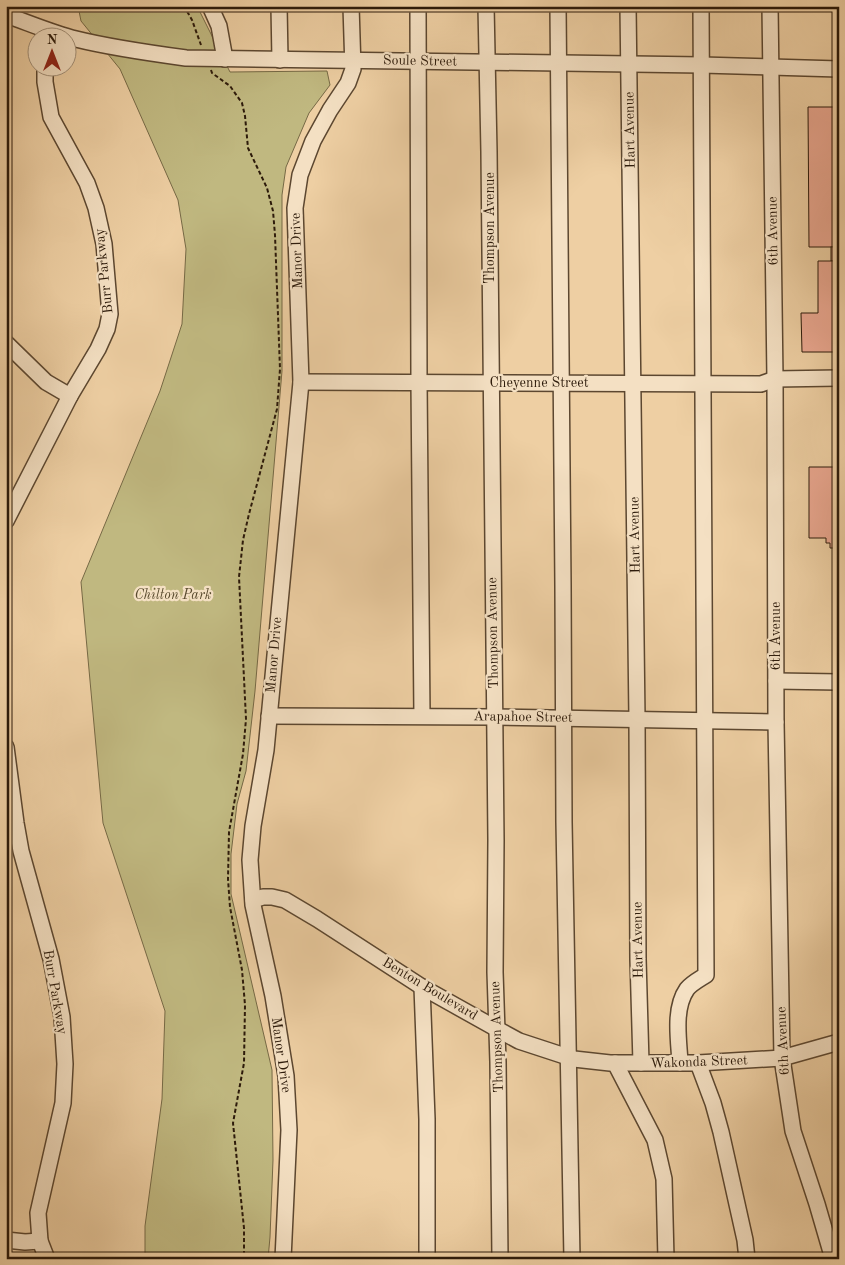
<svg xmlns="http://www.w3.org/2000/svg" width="845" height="1265" viewBox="0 0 845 1265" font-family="'Old Standard TT',serif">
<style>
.green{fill:#c0b880;stroke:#766945}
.building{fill:#eaa790;stroke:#2c1a0a}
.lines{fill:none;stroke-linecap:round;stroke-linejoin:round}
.minor-casing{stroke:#5c4730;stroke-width:18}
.path{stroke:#2c1a0a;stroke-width:2;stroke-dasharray:4 2.5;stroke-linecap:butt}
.minor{stroke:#f4e0c3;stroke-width:15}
.labels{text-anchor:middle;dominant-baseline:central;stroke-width:4.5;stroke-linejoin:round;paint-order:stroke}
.street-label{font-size:14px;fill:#2c1a0a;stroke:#f4e0c3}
.park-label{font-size:14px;font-style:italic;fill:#58492d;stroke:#f4e0c3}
</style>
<rect width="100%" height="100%" fill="#eecfa3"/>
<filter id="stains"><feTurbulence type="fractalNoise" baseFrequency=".004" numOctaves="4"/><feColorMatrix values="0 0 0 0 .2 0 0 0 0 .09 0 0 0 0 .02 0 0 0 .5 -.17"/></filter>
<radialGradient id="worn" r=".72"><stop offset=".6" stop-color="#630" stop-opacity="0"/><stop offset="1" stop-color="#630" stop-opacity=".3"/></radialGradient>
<path class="green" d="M78,6H197L230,72L327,71L330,85L309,113L286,167L282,195V371L255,691L246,771L237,804L231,854V894L272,1070L273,1160L270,1237L268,1259H145V1226L162,1099L165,1011L103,823L81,582L160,391L182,324L186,249L178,200L120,69L81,21Z"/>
<g class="building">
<path d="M808,107H839V247H809Z"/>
<rect x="831" y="247" width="8" height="14"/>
<path d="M818,261H839V352H802L801,313H818Z"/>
<path d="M809,467H839V562H835V548H830V543H826V538H809Z"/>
</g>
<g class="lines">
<defs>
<g id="minor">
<path d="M210,6L219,26L225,59"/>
<path d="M279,6L280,60"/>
<path d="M418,6L419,382L422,716"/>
<path d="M486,6L489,152L496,840L495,972L498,1062L500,1259"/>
<path d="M558,6L563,586L564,822L572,1259"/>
<path d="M628,6L637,719L638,959L641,1063"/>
<path d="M770,6L775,379L776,722L782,1058L793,1131L817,1204L833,1259"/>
<path d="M6,15C29,23 52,33 76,39C112,48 149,53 186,58L702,65L839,69"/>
<path d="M6,343L46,382L70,396"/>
<path d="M301,382L761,384L775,379L839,378"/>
<path d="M6,521L70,396L98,349L107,329L110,314L104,244L96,208L87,183L51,117L45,82V68"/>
<path d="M776,681L839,682"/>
<path d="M269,716L494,717L776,722"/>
<path d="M6,747L16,823L21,851L51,959L62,1017L65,1064L63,1103L38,1213L40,1241L47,1259"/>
<path d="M253,900L263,897H272L285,900L317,919L422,987L497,1029L519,1041L574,1059L610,1063H698L782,1058L839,1042"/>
<path d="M422,987L427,1119V1259"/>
<path d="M615,1063L655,1140L664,1179L666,1259"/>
<path d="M680,1063C679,1041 673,1009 687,989C692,983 700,979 706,975L701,6"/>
<path d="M698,1063L713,1103L721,1132L745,1240L747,1259"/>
<path d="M6,1240L25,1242L40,1241"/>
<path d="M283,1259L289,1130L286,1076L273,996L253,905L250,860L253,826L266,750L301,382L295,208L300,175L313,141L330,110L348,83L353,69L351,6"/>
</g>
</defs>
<use href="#minor" class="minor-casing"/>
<g class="path">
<path d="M184,6L192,20L201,45"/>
<path d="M211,70L212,73L230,86L242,103L245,116L248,148L267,188L273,211L275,235L280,369L277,409L249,514L243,540L239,577L246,719L243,754L229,832L228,879L230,907L242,970L245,1005L244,1063L233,1123L244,1228V1259"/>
</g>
<use href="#minor" class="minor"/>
</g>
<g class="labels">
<g class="street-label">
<text transform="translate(420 61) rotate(1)">Soule Street</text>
<text transform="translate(630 130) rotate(-91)">Hart Avenue</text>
<text transform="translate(490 228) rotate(-90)">Thompson Avenue</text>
<text transform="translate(773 231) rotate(-91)">6th Avenue</text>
<text transform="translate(297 251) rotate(-92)">Manor Drive</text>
<text transform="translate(104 271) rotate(-96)">Burr Parkway</text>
<text x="539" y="383">Cheyenne Street</text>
<text transform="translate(635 535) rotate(-91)">Hart Avenue</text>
<text transform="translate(493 633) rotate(-91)">Thompson Avenue</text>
<text transform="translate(776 636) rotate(-90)">6th Avenue</text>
<text transform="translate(274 655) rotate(-85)">Manor Drive</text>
<text transform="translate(523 717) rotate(1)">Arapahoe Street</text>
<text transform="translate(638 940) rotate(-91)">Hart Avenue</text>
<text transform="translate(430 989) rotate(31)">Benton Boulevard</text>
<text transform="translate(55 992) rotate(80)">Burr Parkway</text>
<text transform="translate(497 1037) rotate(-92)">Thompson Avenue</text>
<text transform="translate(783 1041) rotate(-93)">6th Avenue</text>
<text transform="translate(281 1055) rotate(82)">Manor Drive</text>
<text transform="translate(699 1062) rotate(-2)">Wakonda Street</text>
</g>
<g class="park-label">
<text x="173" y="595">Chilton Park</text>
</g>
</g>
<rect width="845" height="1265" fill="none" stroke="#eecfa3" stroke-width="25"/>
<rect x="8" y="8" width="830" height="1250" fill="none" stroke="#2c1a0a" stroke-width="2.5"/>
<rect x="12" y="12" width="820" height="1240" fill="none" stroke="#2c1a0a"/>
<g transform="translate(52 52)"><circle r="24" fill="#f4e0c3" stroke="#a49179"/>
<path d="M0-4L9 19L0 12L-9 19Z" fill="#8f2418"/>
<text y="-8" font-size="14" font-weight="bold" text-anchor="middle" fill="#2c1a0a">N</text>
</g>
<rect width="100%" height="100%" filter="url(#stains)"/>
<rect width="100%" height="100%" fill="url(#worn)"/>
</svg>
